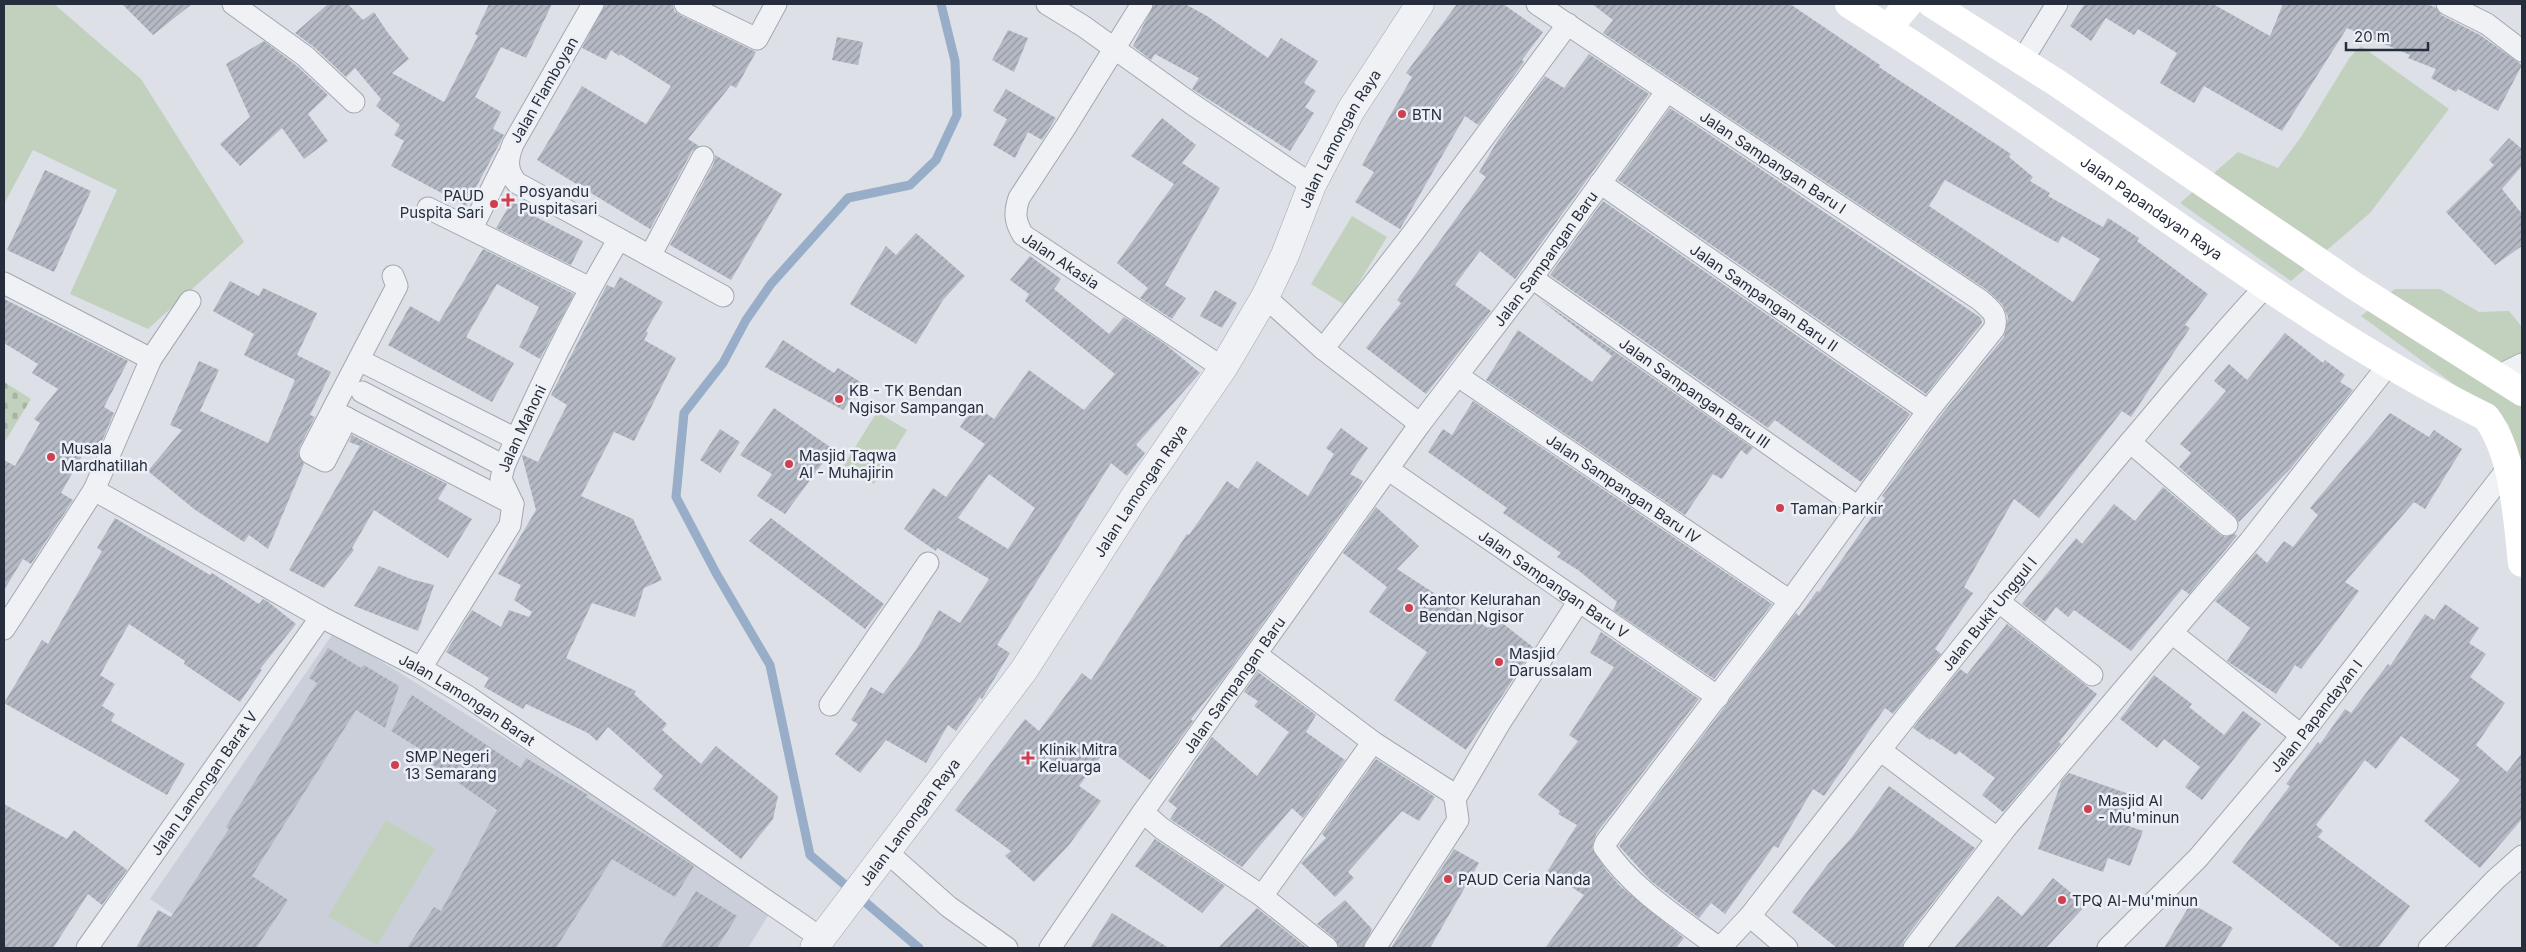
<svg xmlns="http://www.w3.org/2000/svg" width="2526" height="952" viewBox="0 0 2526 952" font-family="Inter,sans-serif">
<style>
.built{fill:#cbcfd9}
.green{fill:#c2d1be}
.cemetery{fill:url(#cemetery-stones)}
.lines{fill:none;stroke-linecap:round;stroke-linejoin:round}
.stream{stroke:#97adc8;stroke-width:9}
.building{fill:url(#building-hatch);fill-rule:evenodd}
.minor-casing{stroke:#a2a7b1;stroke-width:23}
.tertiary-casing{stroke:#a2a7b1;stroke-width:29}
.minor{stroke:#eff1f5;stroke-width:21}
.tertiary{stroke:#eff1f5;stroke-width:28}
.secondary{stroke:#fff;stroke-width:28}
.poi-dot{fill:#cf3f4f;stroke:#eceff5;stroke-width:2}
.labels{text-anchor:middle;dominant-baseline:central;stroke-width:5;stroke-linejoin:round;paint-order:stroke}
.street-label{font-size:15px;fill:#262e3d;stroke:#eceff5}
.poi-label{font-size:15px;fill:#262e3d;stroke:#eceff5;text-anchor:start}
</style>
<defs>
<pattern id="cemetery-stones" width="16" height="16" patternUnits="userSpaceOnUse" patternTransform="scale(1.25)"><rect width="16" height="16" fill="#c2d1be"/><path d="M2 7V4a2 2 0 0 1 4 0v3zM10 15v-3a2 2 0 0 1 4 0v3z" fill="#a7b4a4"/></pattern>
<pattern id="building-hatch" width="6" height="6" patternUnits="userSpaceOnUse" patternTransform="scale(1.25)"><rect width="6" height="6" fill="#b4b9c4"/><path d="M-1 1l2-2M0 6l6-6M5 7l2-2" fill="none" stroke="#9297a0"/></pattern>
</defs>
<rect width="100%" height="100%" fill="#dde0e7"/>
<path class="built" d="M334,632L774,906L748,948H224L150,899Z"/>
<g class="green">
<path d="M4,4H54L141,79L244,242L148,329L70,294L117,190L33,150L4,204Z"/>
<path d="M2361,46L2449,109L2370,213L2291,281L2180,203L2238,152L2278,168L2301,137L2350,57Z"/>
<path d="M1352,216L1387,237L1345,305L1311,284Z"/>
<path d="M2395,289H2440L2479,312L2509,311L2522,327V463L2508,424L2361,316Z"/>
<path d="M877,412L907,430L874,484L844,465Z"/>
<path d="M386,820L435,849L377,945L328,916Z"/>
</g>
<path class="cemetery" d="M4,382L31,399L4,443Z"/>
<g class="lines">
<path class="stream" d="M919,948L810,855L770,665L716,573L676,497L684,413L723,363L746,320L771,284L848,198L910,185L936,160L957,115L955,61L941,4"/>
</g>
<g class="building">
<path d="M122,4H192L153,35Z"/>
<path d="M328,4H348L363,20L374,12L388,33L409,59L392,73L444,102L478,36L475,34L489,4H552L526,58L501,47L475,97L501,112L493,129L504,135L466,206L391,166L404,141L394,135L400,125L376,106L381,99L355,68L346,77L314,47L295,33Z"/>
<path d="M605,4H673L674,11L680,15L756,52L736,88L731,85L688,139L699,146L692,151L650,229L537,160L582,86L646,124L671,86L620,54L619,56L611,50L606,60L582,48Z"/>
<path d="M1154,4H1185L1207,16L1268,58L1281,38L1318,61L1304,83L1316,91L1305,107L1314,113L1290,151L1192,89L1199,78L1155,54L1151,60L1133,46Z"/>
<path d="M1457,4H1503L1543,32L1522,60L1524,62L1478,125L1465,116L1400,229L1355,202L1374,172L1362,165L1412,77L1406,73Z"/>
<path d="M1592,4H1790L1880,65L1879,67L2011,154L2009,157L2033,177L2030,181L2050,193L2048,196L2103,227L2108,218L2139,238L2137,241L2208,294L2185,325L2190,328L2131,417L2122,411L2039,518L2014,499L1964,587L1973,593L1935,649L1941,654L1893,714L1885,708L1824,796L1813,789L1778,848L1774,846L1725,914L1711,903L1699,918L1651,881L1619,846L1796,613L1799,616L1817,591L1819,592L1885,498L1882,496L1938,419L2004,337L2008,317L2002,304L1987,290L1603,33L1613,20ZM1945,180L2058,243L2062,236L2100,259L2073,302L1929,206Z"/>
<path d="M2081,4H2213L2270,36L2283,4H2426L2435,7L2441,15L2480,35L2522,65L2498,111L2458,89L2456,92L2431,78L2436,69L2408,58L2410,55L2347,28L2282,131L2204,86L2194,103L2160,83L2177,53L2138,29L2134,35L2106,18L2091,41L2070,26L2084,5Z"/>
<path d="M1008,30L1028,38L1014,72L992,60Z"/>
<path d="M837,37L863,42L858,65L832,60Z"/>
<path d="M264,41L297,66L328,95L308,114L328,141L304,159L282,128L240,166L220,144L250,117L226,64Z"/>
<path d="M1589,54L1649,94L1515,279L1480,251L1455,285L1491,311L1426,394L1366,348L1401,303L1397,300L1486,177L1479,172L1498,140L1545,76L1564,88Z"/>
<path d="M1006,89L1056,118L1042,140L1028,132L1015,158L993,145L1007,119L993,111Z"/>
<path d="M1670,108L1981,318L1982,323L1926,394L1618,180Z"/>
<path d="M1162,118L1196,145L1182,163L1220,188L1165,285L1186,298L1172,319L1140,298L1148,288L1117,263L1174,184L1131,156Z"/>
<path d="M2509,138L2522,149V166L2502,189L2522,214V246L2495,265L2446,212L2494,165L2489,160Z"/>
<path d="M715,155L782,194L731,280L670,245L714,163Z"/>
<path d="M45,170L91,191L54,272L7,250Z"/>
<path d="M512,201L537,216L536,217L583,241L571,265L496,228Z"/>
<path d="M1603,201L1910,414L1861,482L1775,420L1768,428L1550,275Z"/>
<path d="M916,233L965,276L943,300L916,344L850,304L886,246L896,255Z"/>
<path d="M483,249L574,294L540,359L519,347L539,307L497,284L466,337L514,363L492,402L388,345L410,306L439,322Z"/>
<path d="M1030,256L1061,279L1054,289L1109,334L1124,317L1165,344L1200,373L1136,445L1145,453L1127,476L1111,463L997,645L1010,653L982,699L980,697L956,731L948,725L926,763L886,740L860,773L835,754L858,724L851,720L871,687L883,694L916,650L939,610L960,623L989,579L937,548L936,551L904,529L933,488L946,497L985,444L960,427L974,405L994,419L1029,370L1084,410L1115,374L1025,301L1029,294L1010,280ZM989,474L1035,508L1008,549L958,518Z"/>
<path d="M620,277L663,302L646,331L648,333L644,340L676,358L634,441L614,432L581,496L633,519L662,580L644,588L635,617L592,603L566,658L636,691L634,694L667,724L662,730L701,764L716,746L778,796L773,819L741,859L653,789L663,776L608,727L597,741L588,733L526,704L523,709L484,687L489,678L446,652L472,610L501,627L509,610L529,617L532,612L514,600L521,585L498,574L536,510L522,456L523,455L538,462L567,405L551,395L607,285L614,288Z"/>
<path d="M230,281L259,296L263,288L317,313L297,355L331,372L310,415L315,417L299,448L298,454L304,464L268,549L249,535L244,542L194,509L148,471L182,430L170,425L199,361L219,370L200,411L268,443L295,380L244,355L254,334L213,311Z"/>
<path d="M1215,290L1237,303L1222,328L1200,316Z"/>
<path d="M1538,298L1753,448L1747,455L1741,450L1722,479L1713,474L1685,515L1486,380L1518,330L1592,382L1612,356Z"/>
<path d="M4,299L128,361L104,407L114,413L101,443L95,452L87,447L61,493L73,500L31,564L23,559L4,590V460L15,466L40,423L34,419L58,389L32,373L38,364L4,343Z"/>
<path d="M2285,333L2323,363L2325,360L2345,375L2340,382L2353,390L2291,468L2239,522L2235,516L2179,467L2191,453L2180,444L2226,391L2214,381L2229,364L2247,380Z"/>
<path d="M783,340L834,373L838,368L862,383L843,410L765,367Z"/>
<path d="M1473,401L1772,604L1714,679L1613,610L1617,602L1578,570L1557,557L1561,553L1503,513L1507,508L1428,452L1443,429L1452,435Z"/>
<path d="M774,408L833,449L785,514L757,496L772,474L740,455Z"/>
<path d="M2390,413L2429,437L2434,430L2462,449L2425,509L2414,502L2345,582L2359,591L2301,669L2295,665L2276,694L2227,661L2250,628L2215,601L2256,553L2267,563L2284,541L2293,547L2318,515L2310,508Z"/>
<path d="M1341,428L1368,448L1350,474L1363,481L1357,491L1223,679L1191,719L1193,721L1150,780L1107,748L1079,786L1101,801L1069,845L1034,882L1005,856L1011,851L955,810L1025,719L1039,731L1082,673L1091,680L1187,534L1189,535L1227,481L1238,489L1257,461L1308,496L1334,454L1326,448Z"/>
<path d="M720,429L740,442L720,473L700,460Z"/>
<path d="M352,435L447,484L438,499L472,519L448,558L374,510L352,548L354,550L324,588L289,570L360,446L349,442Z"/>
<path d="M2163,487L2219,534L2225,537L2235,534L2237,536L2189,594L2182,589L2131,651L2074,610L2068,617L2056,607L2045,622L2022,604L2076,538L2082,544L2114,504L2135,521Z"/>
<path d="M1376,507L1419,546L1397,569L1488,628L1496,618L1534,648L1466,750L1394,700L1427,652L1369,612L1387,587L1343,553Z"/>
<path d="M115,518L210,575L212,573L259,604L263,599L267,601L296,624L260,669L262,670L240,702L184,664L185,661L129,624L100,675L115,684L102,706L115,714L111,721L185,764L167,795L4,703L42,640L48,644L102,551L97,548Z"/>
<path d="M771,518L884,604L865,629L749,541Z"/>
<path d="M379,566L411,579L434,585L418,631L354,606Z"/>
<path d="M2445,604L2479,628L2469,643L2486,654L2470,677L2505,703L2476,745L2507,772L2522,753V819L2480,868L2424,821L2460,780L2401,736L2376,769L2365,760L2316,825L2323,831L2318,837L2410,906L2378,948H2342L2232,862L2290,786L2286,784L2318,742L2320,744L2345,709L2351,713L2388,664L2390,666L2425,614L2434,620Z"/>
<path d="M2007,624L2097,694L2059,742L2061,744L2003,812L1982,795L1995,778L1959,751L1956,755L1931,738L1930,740L1913,728L1960,669L1967,674Z"/>
<path d="M1601,632L1699,699L1596,834L1592,848L1606,870L1620,886L1684,938L1676,948H1545L1584,895L1547,872L1577,825L1558,814L1560,811L1538,795L1578,741L1569,735L1614,667L1590,653Z"/>
<path d="M328,648L361,668L364,665L399,686L385,728L356,710L252,876L288,900L256,948H136L158,910L171,917L229,829L226,827L317,683L309,678Z"/>
<path d="M1258,672L1316,715L1306,732L1345,760L1303,818L1292,808L1242,867L1170,819L1177,808L1168,801L1212,737L1257,776L1289,732L1254,706L1258,701L1244,692Z"/>
<path d="M2154,675L2192,704L2189,707L2224,735L2243,711L2261,724L2202,800L2185,787L2200,767L2164,739L2157,748L2120,719Z"/>
<path d="M412,695L521,768L526,758L588,795L586,797L694,866L675,897L612,859L556,948H407L434,907L441,911L497,810L422,757L425,752L391,731Z"/>
<path d="M1376,759L1435,797L1419,821L1402,811L1348,872L1354,878L1335,897L1301,863L1326,838L1322,834Z"/>
<path d="M2069,773L2129,794L2120,823L2143,831L2130,866L2108,858L2103,872L2038,849L2061,782Z"/>
<path d="M1889,786L1975,848L1904,940L1902,948H1837L1792,912L1828,864L1852,837Z"/>
<path d="M4,804L67,839L74,830L127,870L102,905L88,894L53,948H4Z"/>
<path d="M1155,839L1225,886L1202,913L1135,866Z"/>
<path d="M1454,849L1479,863L1430,948H1391Z"/>
<path d="M2053,878L2086,905L2046,948H1954L1998,896L2022,916Z"/>
<path d="M696,891L737,916L717,948H660Z"/>
<path d="M1345,900L1372,929L1363,948H1339L1335,939L1317,924Z"/>
<path d="M2191,903L2233,928L2221,948H2164Z"/>
<path d="M1257,908L1307,948H1218Z"/>
<path d="M1112,913L1169,948H1090Z"/>
</g>
<g class="lines">
<defs>
<g id="minor">
<path d="M233,4L305,56L354,102"/>
<path d="M593,4L513,144C507,159 506,171 517,183L723,296"/>
<path d="M685,4L757,39L776,4"/>
<path d="M1047,4L1083,26L1192,104L1312,185"/>
<path id="s1" d="M1142,4L1065,128L1019,198C1014,213 1015,222 1023,235L1223,368"/>
<path id="s2" d="M1537,4L1980,300C1990,309 1999,314 1994,329L1928,411L1790,601L1606,842L1604,847C1633,890 1679,918 1719,948"/>
<path d="M2447,4L2487,24L2522,51"/>
<path d="M2022,61L2057,4"/>
<path id="s3" d="M1600,183L1928,411"/>
<path d="M428,208L590,288"/>
<path d="M472,228L508,156"/>
<path d="M650,256L703,157"/>
<path id="s4" d="M1532,278L1858,507"/>
<path d="M4,283L151,359"/>
<path d="M1265,297L1323,349L1420,424"/>
<path d="M1323,349L1413,233L1568,24"/>
<path d="M359,360L516,439"/>
<path id="s5" d="M1458,376L1790,601"/>
<path d="M2498,376L2522,364"/>
<path d="M362,392L504,466"/>
<path d="M335,412L513,504"/>
<path d="M347,418L325,461L310,453L397,286L393,276"/>
<path d="M2130,442L2227,525"/>
<path id="s6" d="M1389,470L1718,697"/>
<path id="s7" d="M94,490L321,617L421,668L467,696L821,938"/>
<path d="M1998,601L2092,675"/>
<path d="M4,629L94,490L151,359L190,301"/>
<path d="M2172,633L2301,735"/>
<path d="M1257,655L1373,742L1452,793L1455,799L1458,820L1375,948"/>
<path id="s8" d="M421,668L510,525L513,504L501,479L504,466C539,388 575,312 619,239"/>
<path d="M830,705L928,563"/>
<path d="M1880,750L1990,833"/>
<path d="M1455,799L1501,721L1579,601"/>
<path d="M1143,812L1161,828L1262,896L1327,948"/>
<path d="M888,853L949,907L1007,948"/>
<path d="M1262,896L1373,742"/>
<path d="M1750,916L1787,948"/>
<path id="s9" d="M87,948L321,617"/>
<path id="s10" d="M1050,948L1143,812L1420,424L1532,278L1667,91"/>
<path id="s11" d="M1720,948L1750,916C1875,756 2000,596 2131,441C2175,389 2218,337 2265,287"/>
<path d="M1914,948L2005,829L2249,542L2389,364"/>
<path id="s12" d="M2108,948L2198,858L2293,746L2508,468"/>
<path d="M2429,948L2496,879L2522,856"/>
</g>
<g id="tertiary">
<path id="s13" d="M814,948L1024,670L1135,496L1223,368L1265,297L1285,255L1312,185L1351,110L1420,4"/>
</g>
</defs>
<use href="#minor" class="minor-casing"/>
<use href="#tertiary" class="tertiary-casing"/>
<use href="#minor" class="minor"/>
<use href="#tertiary" class="tertiary"/>
<g class="secondary">
<path id="s14" d="M1849,4C1942,62 2032,124 2122,187C2240,269 2357,353 2486,417C2514,454 2517,518 2522,563"/>
<path d="M1932,4L2057,83L2353,285L2522,392"/>
<path d="M1888,28L1908,4"/>
</g>
</g>
<g class="poi-dot">
<circle cx="1402" cy="114" r="5"/>
<path d="M505.5 192.5h5v5h5v5h-5v5h-5v-5h-5v-5h5z"/>
<circle cx="494" cy="204" r="5"/>
<circle cx="839" cy="399" r="5"/>
<circle cx="51" cy="457" r="5"/>
<circle cx="789" cy="464" r="5"/>
<circle cx="1780" cy="508" r="5"/>
<circle cx="1409" cy="608" r="5"/>
<circle cx="1499" cy="662" r="5"/>
<path d="M1025.5 750.5h5v5h5v5h-5v5h-5v-5h-5v-5h5z"/>
<circle cx="395" cy="765" r="5"/>
<circle cx="2088" cy="809" r="5"/>
<circle cx="1448" cy="879" r="5"/>
<circle cx="2062" cy="900" r="5"/>
</g>
<g class="labels">
<g class="street-label">
<text transform="translate(544 90) rotate(-60)">Jalan Flamboyan</text>
<text stroke="none"><textPath href="#s13" startOffset="968">Jalan Lamongan Raya</textPath></text>
<text stroke="none"><textPath href="#s2" startOffset="284">Jalan Sampangan Baru I</textPath></text>
<text stroke="none"><textPath href="#s14" startOffset="365">Jalan Papandayan Raya</textPath></text>
<text stroke="none"><textPath href="#s1" startOffset="314">Jalan Akasia</textPath></text>
<text stroke="none"><textPath href="#s10" startOffset="849">Jalan Sampangan Baru</textPath></text>
<text stroke="none"><textPath href="#s3" startOffset="200">Jalan Sampangan Baru II</textPath></text>
<text stroke="none"><textPath href="#s4" startOffset="199">Jalan Sampangan Baru III</textPath></text>
<text stroke="none"><textPath href="#s8" startOffset="272">Jalan Mahoni</textPath></text>
<text stroke="none"><textPath href="#s5" startOffset="200">Jalan Sampangan Baru IV</textPath></text>
<text stroke="none"><textPath href="#s13" startOffset="562">Jalan Lamongan Raya</textPath></text>
<text stroke="none"><textPath href="#s6" startOffset="200">Jalan Sampangan Baru V</textPath></text>
<text stroke="none"><textPath href="#s11" startOffset="429">Jalan Bukit Unggul I</textPath></text>
<text stroke="none"><textPath href="#s10" startOffset="321">Jalan Sampangan Baru</textPath></text>
<text stroke="none"><textPath href="#s7" startOffset="428">Jalan Lamongan Barat</textPath></text>
<text stroke="none"><textPath href="#s12" startOffset="312">Jalan Papandayan I</textPath></text>
<text stroke="none"><textPath href="#s9" startOffset="202">Jalan Lamongan Barat V</textPath></text>
<text stroke="none"><textPath href="#s13" startOffset="158">Jalan Lamongan Raya</textPath></text>
</g>
<g class="poi-label">
<text x="1412" y="114">BTN</text>
<text x="519" y="191">Posyandu<tspan x="519" dy="17">Puspitasari</tspan></text>
<text x="484" y="195" text-anchor="end">PAUD<tspan x="484" dy="17">Puspita Sari</tspan></text>
<text x="849" y="390">KB - TK Bendan<tspan x="849" dy="17">Ngisor Sampangan</tspan></text>
<text x="61" y="448">Musala<tspan x="61" dy="17">Mardhatillah</tspan></text>
<text x="799" y="455">Masjid Taqwa<tspan x="799" dy="17">Al - Muhajirin</tspan></text>
<text x="1790" y="508">Taman Parkir</text>
<text x="1419" y="599">Kantor Kelurahan<tspan x="1419" dy="17">Bendan Ngisor</tspan></text>
<text x="1509" y="653">Masjid<tspan x="1509" dy="17">Darussalam</tspan></text>
<text x="1039" y="749">Klinik Mitra<tspan x="1039" dy="17">Keluarga</tspan></text>
<text x="405" y="756">SMP Negeri<tspan x="405" dy="17">13 Semarang</tspan></text>
<text x="2098" y="800">Masjid Al<tspan x="2098" dy="17">- Mu'minun</tspan></text>
<text x="1458" y="879">PAUD Ceria Nanda</text>
<text x="2072" y="900">TPQ Al-Mu'minun</text>
</g>
</g>
<rect width="2526" height="952" fill="none" stroke="#262e3d" stroke-width="10"/>
<path d="M2346 42v8h82v-8" fill="none" stroke="#262e3d" stroke-width="2.5"/>
<text x="2354" y="42" font-size="15" fill="#262e3d" stroke="#eceff5" stroke-width="4" paint-order="stroke">20 m</text>
</svg>
